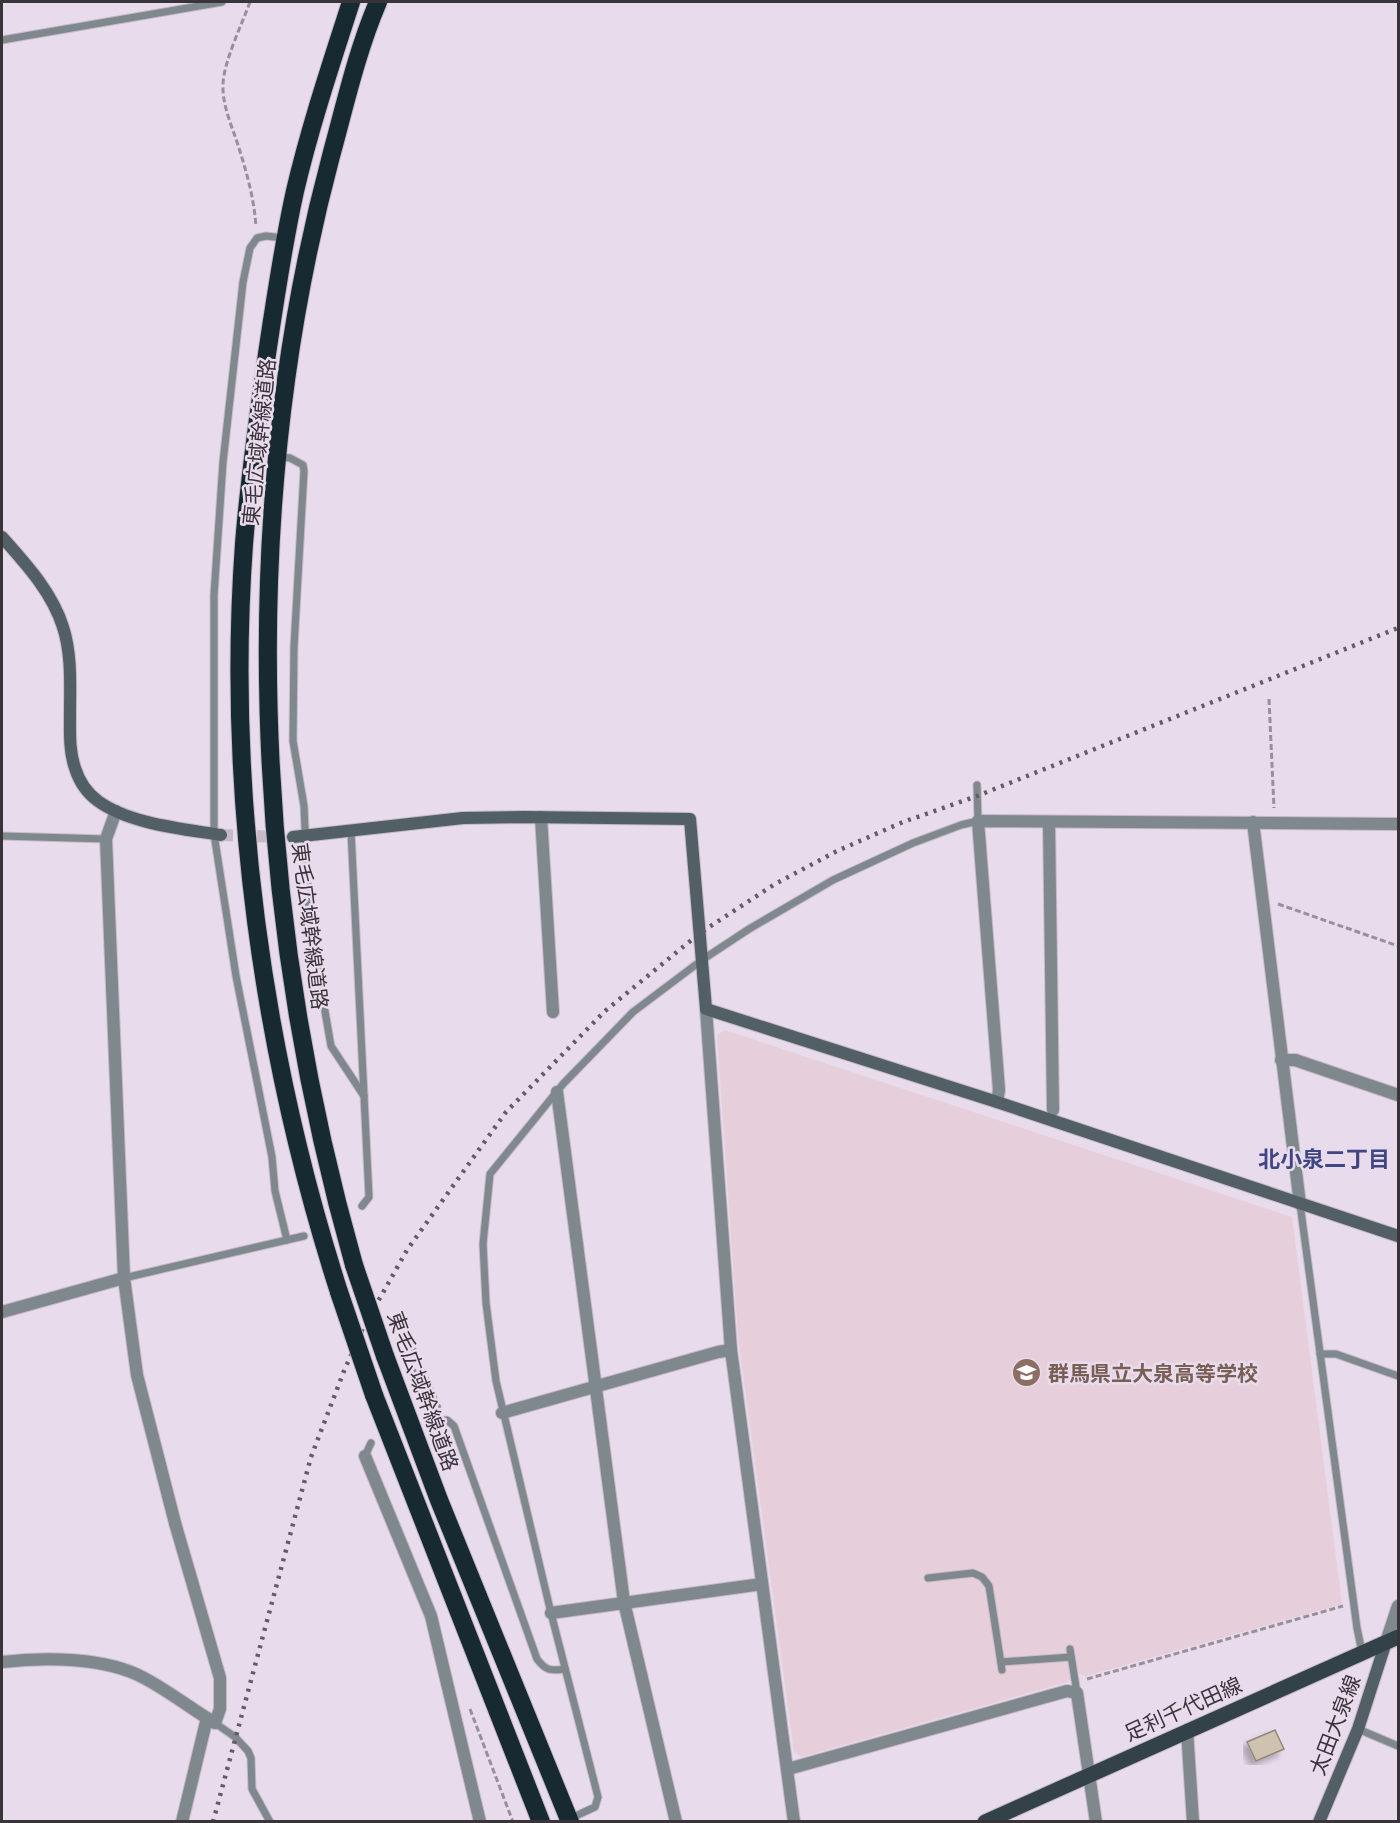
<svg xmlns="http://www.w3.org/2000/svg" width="1400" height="1823" viewBox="0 0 1400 1823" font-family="'PT Sans','Noto Sans JP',sans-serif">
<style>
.education{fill:#e6cfda}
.building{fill:#cec2b1;stroke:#938878;stroke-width:1.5;filter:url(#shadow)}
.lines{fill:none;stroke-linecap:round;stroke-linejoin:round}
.secondary-tunnel{stroke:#c5b9c8;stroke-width:12;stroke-dasharray:12 6;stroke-linecap:butt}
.lane-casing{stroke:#c5b9c8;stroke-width:9}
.street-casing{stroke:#c5b9c8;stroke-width:14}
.secondary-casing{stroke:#c5b9c8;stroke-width:14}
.primary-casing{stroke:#c5b9c8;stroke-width:17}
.highway-casing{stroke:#c5b9c8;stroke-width:20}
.path{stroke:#988f9b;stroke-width:3;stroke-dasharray:6 3;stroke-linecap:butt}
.lane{stroke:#7f888c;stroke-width:7}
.street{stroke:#7f888c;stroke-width:12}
.secondary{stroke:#525f64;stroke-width:12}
.primary{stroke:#324248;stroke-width:15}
.highway{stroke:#182a31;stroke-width:18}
.rail{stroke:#635c65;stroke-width:4.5;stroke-dasharray:3 6;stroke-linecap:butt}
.highway-bridge-casing{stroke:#c5b9c8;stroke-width:20;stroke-linecap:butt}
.highway-bridge{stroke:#182a31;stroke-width:18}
.labels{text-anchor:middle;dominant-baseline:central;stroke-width:5;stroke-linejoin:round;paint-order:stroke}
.street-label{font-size:21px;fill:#39333a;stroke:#e8dbeb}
.education-label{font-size:21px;font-weight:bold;fill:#785e54;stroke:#e8dbeb;text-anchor:start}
.neighbourhood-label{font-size:22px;font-weight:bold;fill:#3f4683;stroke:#e8dbeb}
</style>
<defs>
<filter id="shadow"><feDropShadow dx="-5.5" dy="5.5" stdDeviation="3" flood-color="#0004"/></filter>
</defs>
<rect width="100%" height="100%" fill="#e8dbeb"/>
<path class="education" d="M725,1030L1292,1217L1342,1604L1086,1676L1080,1674L1071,1677L1068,1682L801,1757L794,1752L738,1337L717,1035Z"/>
<path class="building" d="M1275,1730L1284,1749L1256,1761L1247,1742Z"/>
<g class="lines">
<path class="secondary-tunnel" d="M221,835L283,837"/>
<defs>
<g id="lane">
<path d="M2,40L222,2"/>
<path d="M284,238L266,236L257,238L250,248L243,282L223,462L214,595V834L236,976L272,1157L275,1191L287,1240"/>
<path d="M279,457L290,458L303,465L304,471L294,647L293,741L304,806L309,919L331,1046L364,1096"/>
<path d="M351,831L369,1197L362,1206"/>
<path d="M2,836L106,839"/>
<path d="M1300,1204L1357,1628L1362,1652"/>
<path d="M124,1278L304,1236"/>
<path d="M1320,1354H1336L1398,1376"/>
<path d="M430,1422L447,1420L454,1426L537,1659C546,1671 551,1671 565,1669"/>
<path d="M365,1456L371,1443"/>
<path d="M928,1578L973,1573L982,1577L989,1586L1002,1670"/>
<path d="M1070,1649L1077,1693"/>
<path d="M1001,1662L1071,1657"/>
<path d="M215,1723L235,1737L248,1751L251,1758L252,1789L270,1822"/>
<path d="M1358,1729L1398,1746"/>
<path d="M569,1819L595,1807L598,1797L551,1613L496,1381L486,1303L483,1244L490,1174L563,1084L633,1012L702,960L749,929L833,880L913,843L961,825L978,821L977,785"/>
</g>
<g id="street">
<path d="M541,817L553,1012"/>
<path d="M1049,822L1053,1110"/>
<path d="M1253,822L1300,1204"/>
<path d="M706,1009L731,1350L794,1822"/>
<path d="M1281,1060H1295L1398,1095"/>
<path d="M557,1092L624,1602L676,1822"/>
<path d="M997,1102L999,1090L978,821L1398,824"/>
<path d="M2,1312L124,1278"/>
<path d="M502,1413L718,1352L731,1350"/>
<path d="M365,1456L431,1616L480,1822"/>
<path d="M551,1613L762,1584"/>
<path d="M1386,1642L1398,1606"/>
<path d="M2,1662C44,1657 106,1657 144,1678C169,1691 191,1709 215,1723L220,1709V1678L175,1523L137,1375L124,1278L106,839L116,811"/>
<path d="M1187,1730L1193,1822"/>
<path d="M788,1769L1067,1691L1077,1693L1096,1822"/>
<path d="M182,1822L207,1718"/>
</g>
<g id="secondary">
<path d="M2,537C26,564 52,592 63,627C72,655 70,685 70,714C70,732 69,751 75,768C79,781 87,793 98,801C129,824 184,829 221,835"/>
<path d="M293,837L463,818L524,817L690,819L706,1009L997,1102L1398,1236"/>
<path d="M1319,1822L1358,1729L1386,1642"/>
</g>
<path id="primary" d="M985,1822L1398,1637"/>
<g id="highway">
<path d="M354,1265C253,909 235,515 331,156C345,105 357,51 378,2"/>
<path d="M339,1292C263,1055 226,793 244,544C249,480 258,417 267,354C275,300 283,245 295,191C310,127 331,64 351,2"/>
<path d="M385,1356L439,1500L570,1822"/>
<path d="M374,1395L541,1822"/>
</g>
</defs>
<use href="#lane" class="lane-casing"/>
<use href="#street" class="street-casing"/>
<use href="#secondary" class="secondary-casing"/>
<use href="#primary" class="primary-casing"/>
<use href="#highway" class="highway-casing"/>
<g class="path">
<path d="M250,2C242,24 224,61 223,84C222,104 231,124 237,142C246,170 254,197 256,227"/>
<path d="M1269,699L1274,808"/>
<path d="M1278,904L1398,946"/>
<path d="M417,1398L423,1393L408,1352L415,1349L441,1410"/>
<path d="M1087,1679L1343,1606"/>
<path d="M470,1709L513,1822"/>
</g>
<use href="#lane" class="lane"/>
<use href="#street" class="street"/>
<use href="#secondary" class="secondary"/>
<use href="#primary" class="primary"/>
<use href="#highway" class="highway"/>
<path class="rail" d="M213,1822L311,1457L344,1371L363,1328L407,1250L506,1112L605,1011L700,933L775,884L837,851L903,822L977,796L1398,628"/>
<defs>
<g id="highway-bridge">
<path d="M354,1265L385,1356"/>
<path d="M339,1292L374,1395"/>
</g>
</defs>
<use href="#highway-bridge" class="highway-bridge-casing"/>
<use href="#highway-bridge" class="highway-bridge"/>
</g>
<defs>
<symbol id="school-disc" viewBox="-11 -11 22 22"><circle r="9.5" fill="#8d6e63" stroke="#e8dbeb"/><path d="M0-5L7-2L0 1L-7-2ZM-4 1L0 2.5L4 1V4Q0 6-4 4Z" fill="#fff"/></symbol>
</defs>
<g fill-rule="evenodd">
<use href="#school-disc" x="1010" y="1356" width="33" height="33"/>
</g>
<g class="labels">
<g class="street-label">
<text transform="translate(259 442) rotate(-84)">東毛広域幹線道路</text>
<text transform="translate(310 926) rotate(83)">東毛広域幹線道路</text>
<text transform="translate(423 1391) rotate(70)">東毛広域幹線道路</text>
<text transform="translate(1183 1709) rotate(-24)">足利千代田線</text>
<text transform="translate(1335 1725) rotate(-69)">太田大泉線</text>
</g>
<g class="education-label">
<text x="1048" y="1373">群馬県立大泉高等学校</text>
</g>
<g class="neighbourhood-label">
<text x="1324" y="1159">北小泉二丁目</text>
</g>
</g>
<rect width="1400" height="1823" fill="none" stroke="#39333a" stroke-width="6"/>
</svg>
